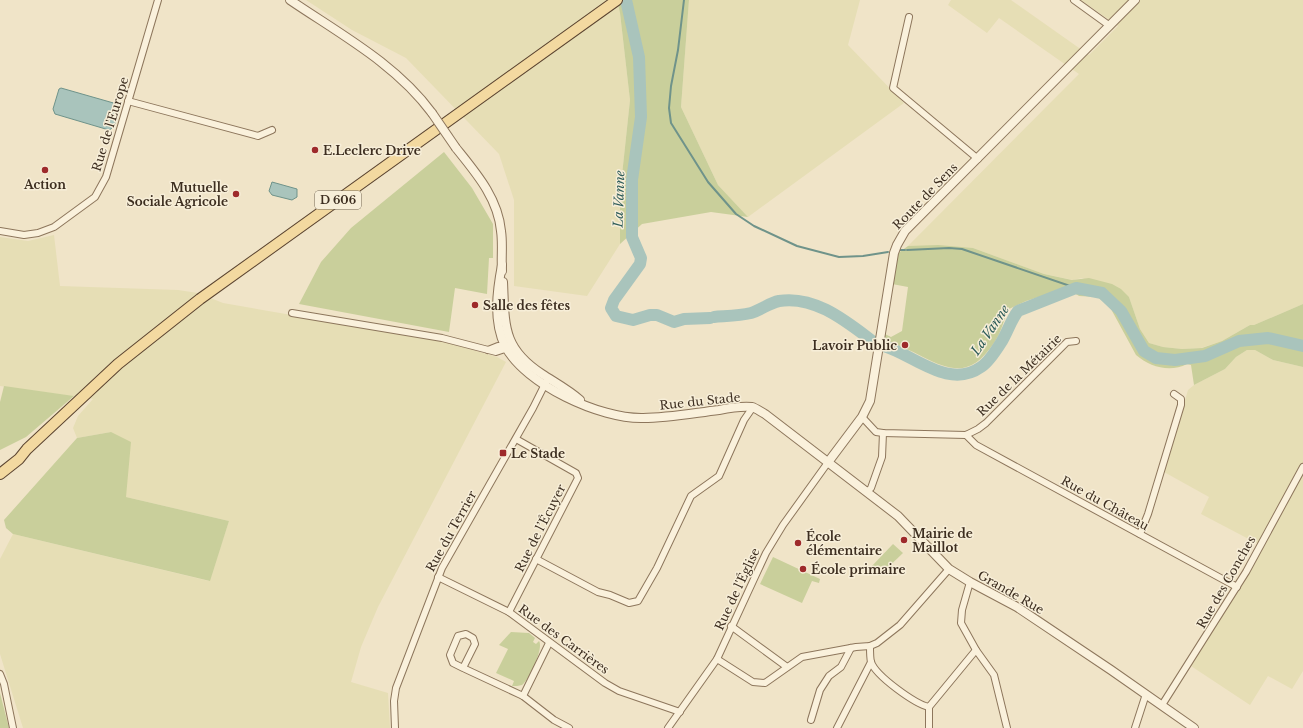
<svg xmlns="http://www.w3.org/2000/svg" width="1303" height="728" viewBox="0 0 1303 728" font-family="'Libre Baskerville',serif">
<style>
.farmland{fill:#e6deb5}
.green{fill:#c9cf9b}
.water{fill:#a9c4bc;stroke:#6f938a}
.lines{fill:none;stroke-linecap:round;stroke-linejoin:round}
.stream{stroke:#6f938a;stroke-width:2}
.river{stroke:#a9c4bc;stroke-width:12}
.minor-casing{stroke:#8d765c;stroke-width:8}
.tertiary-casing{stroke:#8d765c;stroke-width:10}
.primary-casing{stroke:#5b4430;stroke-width:12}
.minor{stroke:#faf1dc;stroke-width:6}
.tertiary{stroke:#faf1dc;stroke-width:8}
.primary{stroke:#f3d9a0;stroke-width:10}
.tertiary-bridge-casing{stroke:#8d765c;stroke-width:10;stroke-linecap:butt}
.tertiary-bridge{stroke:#faf1dc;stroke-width:8}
.poi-dot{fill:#9e2a2b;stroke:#f7eed8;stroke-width:1.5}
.labels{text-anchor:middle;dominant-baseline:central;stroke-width:3;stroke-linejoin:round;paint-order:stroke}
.shield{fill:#f7eed8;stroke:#756857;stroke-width:1}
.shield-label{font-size:11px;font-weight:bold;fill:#3d2e20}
.street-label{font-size:12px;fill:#3d2e20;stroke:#f7eed8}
.poi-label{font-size:12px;font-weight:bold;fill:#3d2e20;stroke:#f7eed8;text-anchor:start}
.water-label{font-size:13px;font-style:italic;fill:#2f5d5a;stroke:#f7eed8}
</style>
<rect width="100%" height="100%" fill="#f0e4c8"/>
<g class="farmland">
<path d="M306,0H617L620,13L630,100L620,194V244L587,296L514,286V200L499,154L406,58L352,30Z"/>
<path d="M689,0H860L848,45L904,103L748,217L718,185L681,107Z"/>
<path d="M951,0H1011L1089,55L1118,26L1081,0H1303V304L1254,325H1250L1222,341L1201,348L1182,349L1163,347L1149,343L1140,329L1129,297L1082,278L1073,280L1044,274L973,248L908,246L1079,74L999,18L987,33L948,5Z"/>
<path d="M54,235L60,286L178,290L198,293L223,303L441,341L497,357L506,362L378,607L361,647L351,682L388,693L390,728H23L0,654V559L13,534L209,581L229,521L126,497L111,432L77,438L73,428L78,416L93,399L0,386V237L28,241Z"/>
<path d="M1247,350H1255L1273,360L1303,367V671L1292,689L1268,676L1250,705L1191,666L1262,546L1201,514L1209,497L1164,472L1188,390L1194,385L1225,369L1236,357Z"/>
</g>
<g class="green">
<path d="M617,0H689L681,107L718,185L748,217L711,212L642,224L620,244V194L630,100L620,13Z"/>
<path d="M444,152L472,188L493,224V258H489L487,294L455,288L449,332L299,304L321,262L351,228Z"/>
<path d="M938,245L973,248L1044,274L1072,280L1089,278L1112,284L1121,289L1129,297L1140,329L1149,343L1163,347L1182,349L1202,348L1222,341L1250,325H1254L1303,304V367L1273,360L1255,350H1247L1236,357L1225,369L1194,385L1191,365L1187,364C1170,373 1150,367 1136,355L1111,309L1103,301L1097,297L1079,296L1067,288L1026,301L1009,309C1003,320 1002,332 994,343C972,375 955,373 923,357C910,350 897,345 884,339L885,334L891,337L902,331L908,287L892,284L897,254L908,246Z"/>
<path d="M4,386L74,396L26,437L0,450V402Z"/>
<path d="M111,432L131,442L126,497L229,521L210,581L13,534L6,528L4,520L77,438Z"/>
<path d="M893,544L903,553L879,576L871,567Z"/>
<path d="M773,557L820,579L819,583L812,581L802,603L760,584Z"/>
<path d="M511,632L529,633L535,638L533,642L536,644L539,641C544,648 529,680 522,685C519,686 515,686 512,686L514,681L496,673L508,649L499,645Z"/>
<path d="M0,693L9,728H0Z"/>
</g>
<g class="water">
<path d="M61,88L117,104L119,109L114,127L109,130L55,114L53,109L59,89Z"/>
<path d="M272,182L297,189V197L292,200L272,195L269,191Z"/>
</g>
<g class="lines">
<g class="stream">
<path d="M684,0L678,50L671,86L669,108L671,123L708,182L736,214L754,226L797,246L839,257L863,256L888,252"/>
<path d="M898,250H905"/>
<path d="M907,250L949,248L962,249L1076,288"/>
</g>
<g class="river">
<path d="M626,0L639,57L641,117L632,180V237L641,258L640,264L614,300L611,308L616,316L633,320L650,315H657L674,322L684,319L710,318"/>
<path d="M714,317C726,316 739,316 751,313C761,310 769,303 779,301C816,295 848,323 875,343"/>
<path d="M884,346C914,355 949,390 981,367C989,362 997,349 1002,341C1008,331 1011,320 1018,311L1076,288L1102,293L1121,311L1144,351L1156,358L1175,360L1205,356L1239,341L1268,338L1303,346"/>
</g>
<defs>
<g id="minor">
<path d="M1074,0L1110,26"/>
<path d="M909,17L893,88L978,159"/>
<path d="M128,101L258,136L272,130"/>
<path d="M0,231L24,235L38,233L54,227L95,197L106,177L158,0"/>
<path d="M292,313L442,338L496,352L502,350L506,347"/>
<path d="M488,350L498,346H508"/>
<path d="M862,417L876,432L883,433L966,435L978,429L986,423L1067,342L1076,341"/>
<path d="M966,435L976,445L1237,587"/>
<path d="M867,492L871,488L882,457L883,433"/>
<path d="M1140,534L1148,514L1181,405V399L1174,394"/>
<path d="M536,559L598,592L610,595L629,603L638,601L657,568L691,496L719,476L744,420L753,407"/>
<path d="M438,577L509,612L605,683L619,691L680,712"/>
<path d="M970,582L962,610L961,623L976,650L994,675L1007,728"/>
<path d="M509,612L578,478L576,473L516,439"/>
<path d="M731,626L787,667"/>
<path d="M870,646C870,651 870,658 871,662C876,676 915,704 929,707L976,650"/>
<path d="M717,659L753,682L765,683L802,657L856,647L870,646L877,643L900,625L949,569"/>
<path d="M463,668L453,663L450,655L458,636L466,634L473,638L475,644L463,668L523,696L554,720L569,728"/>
<path d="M0,674L4,684L13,728"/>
<path d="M523,696L549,643"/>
<path d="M1162,705L1246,572L1303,467"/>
<path d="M929,707V728"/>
<path d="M811,720L820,690L829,676L841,667L851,648"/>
<path d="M395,728L394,701L396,688L442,568L533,408L546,382"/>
<path d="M668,728L717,659L766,553L783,525L829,461"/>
<path d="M837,728L871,662"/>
<path d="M1135,728L1146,694"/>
</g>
<g id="tertiary">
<path d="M290,0C340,34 396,64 432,113"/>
<path d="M456,148C476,173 498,198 501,231C503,244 501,257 502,271"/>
<path d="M502,265C497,291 493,321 505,346C526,385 600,419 643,418C668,418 694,413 719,410C729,408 741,406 752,407C756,408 761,412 765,414L898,516L949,569L970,582L1017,607L1111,670L1194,728"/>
<path d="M503,282C505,325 502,348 542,374C554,382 569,390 580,400"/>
<path d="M829,461L862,417L870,401L894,253L897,245L905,231L1135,0"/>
</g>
<path id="primary" d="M0,474L19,459L27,449L118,364L200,299L617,0"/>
</defs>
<use href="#minor" class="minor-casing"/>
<use href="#tertiary" class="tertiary-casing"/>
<use href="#primary" class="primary-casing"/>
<use href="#minor" class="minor"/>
<use href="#tertiary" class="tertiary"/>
<use href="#primary" class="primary"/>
<defs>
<path id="tertiary-bridge" d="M432,113L456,148"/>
</defs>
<use href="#tertiary-bridge" class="tertiary-bridge-casing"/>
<use href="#tertiary-bridge" class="tertiary-bridge"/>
</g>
<g class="poi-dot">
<circle cx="315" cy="150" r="4"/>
<circle cx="45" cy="170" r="4"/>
<circle cx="236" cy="194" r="4"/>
<circle cx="475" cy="305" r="4"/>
<circle cx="905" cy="345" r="4"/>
<rect x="499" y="449" width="8" height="8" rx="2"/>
<circle cx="904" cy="540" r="4"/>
<circle cx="798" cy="543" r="4"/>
<circle cx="803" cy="569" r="4"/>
</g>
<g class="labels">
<rect class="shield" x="315" y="191" width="46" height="18" rx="3"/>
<g class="shield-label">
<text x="338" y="200">D 606</text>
</g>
<g class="street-label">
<text transform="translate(110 124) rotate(-73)">Rue de l'Europe</text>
<text transform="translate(925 196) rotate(-46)">Route de Sens</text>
<text transform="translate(1019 375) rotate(-44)">Rue de la Métairie</text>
<text transform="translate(700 401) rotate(-6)">Rue du Stade</text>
<text transform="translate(1105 503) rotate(29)">Rue du Château</text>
<text transform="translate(540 528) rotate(-63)">Rue de l’Écuyer</text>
<text transform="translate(451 531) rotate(-61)">Rue du Terrier</text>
<text transform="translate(1226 582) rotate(-60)">Rue des Conches</text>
<text transform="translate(737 589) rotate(-65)">Rue de l'Église</text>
<text transform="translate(1011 592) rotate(30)">Grande Rue</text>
<text transform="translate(564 639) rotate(36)">Rue des Carrières</text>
</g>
<g class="poi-label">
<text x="323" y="150">E.Leclerc Drive</text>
<text x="45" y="184" text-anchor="middle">Action</text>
<text x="228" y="187" text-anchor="end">Mutuelle<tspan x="228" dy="14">Sociale Agricole</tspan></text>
<text x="483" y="305">Salle des fêtes</text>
<text x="897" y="345" text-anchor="end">Lavoir Public</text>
<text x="511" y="453">Le Stade</text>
<text x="912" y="533">Mairie de<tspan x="912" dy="14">Maillot</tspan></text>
<text x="806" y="536">École<tspan x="806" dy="14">élémentaire</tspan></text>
<text x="811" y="569">École primaire</text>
</g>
<g class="water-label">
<text transform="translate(619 199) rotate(-88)">La Vanne</text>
<text transform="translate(990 330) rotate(-56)">La Vanne</text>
</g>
</g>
</svg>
